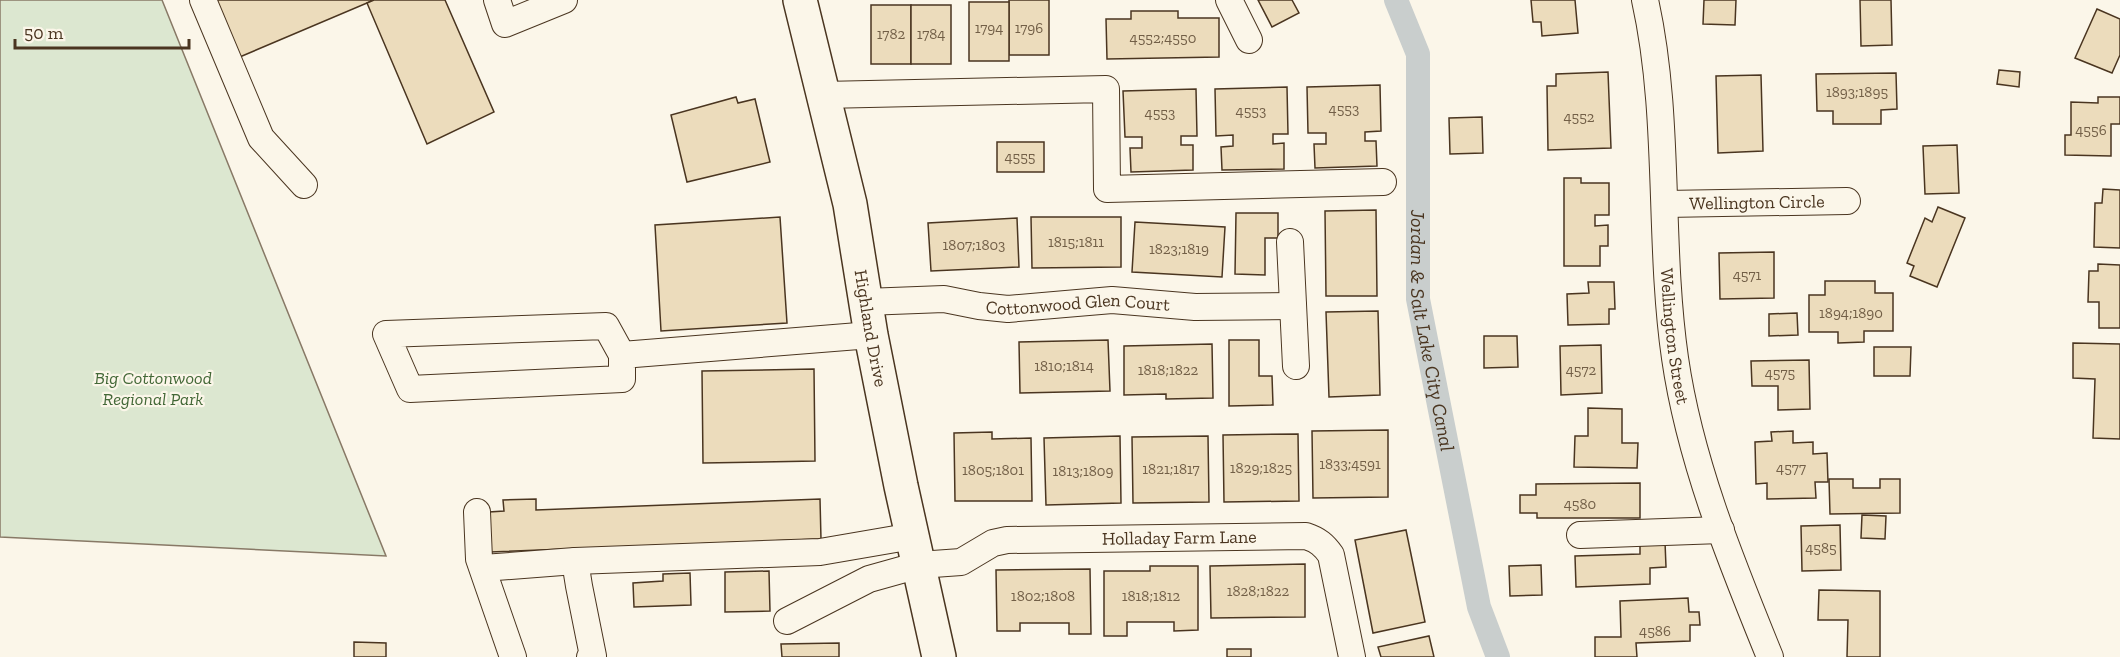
<svg xmlns="http://www.w3.org/2000/svg" width="2120" height="657" viewBox="0 0 2120 657" font-family="'Zilla Slab',serif">
<style>
.green{fill:#dce7d0;stroke:#887966;stroke-width:1.5}
.lines{fill:none;stroke-linecap:round;stroke-linejoin:round}
.canal{stroke:#c9cecd;stroke-width:24}
.building{fill:#ecdcbc;stroke:#4a3520;stroke-width:1.5}
.minor-casing{stroke:#4a3520;stroke-width:28}
.major-casing{stroke:#4a3520;stroke-width:36}
.minor{stroke:#fbf6e9;stroke-width:26}
.major{stroke:#fbf6e9;stroke-width:33}
.labels{text-anchor:middle;dominant-baseline:central;stroke-width:4.5;stroke-linejoin:round;paint-order:stroke}
.number-label{font-size:15px;fill:#725f47}
.street-label{font-size:18px;fill:#4a3520;stroke:#fbf6e9}
.park-label{font-size:18px;font-style:italic;fill:#436837;stroke:#fbf6e9}
.water-label{font-size:20px;font-style:italic;fill:#4a3520;stroke:#fbf6e9}
</style>
<rect width="100%" height="100%" fill="#fbf6e9"/>
<path class="green" d="M0,0H162L386,556L0,537Z"/>
<g class="lines">
<path class="canal" id="s1" d="M1396,0L1418,54V299L1479,607L1498,657"/>
</g>
<g class="building">
<path d="M209,0H374L235,59Z"/>
<path d="M374,0H445L494,112L427,144L367,3Z"/>
<rect x="1009" y="0" width="40" height="55"/>
<path d="M1258,0H1292L1299,13L1272,27Z"/>
<path d="M1531,0H1575L1578,33L1542,36L1541,22H1533Z"/>
<path d="M1704,0H1736L1735,25L1703,24Z"/>
<path d="M1860,0H1891L1892,45L1861,46Z"/>
<rect x="969" y="2" width="40" height="59"/>
<rect x="871" y="5" width="40" height="59"/>
<rect x="911" y="5" width="40" height="59"/>
<path d="M2097,9L2120,19V55L2112,73L2075,58Z"/>
<path d="M1131,11H1178V18H1219V57L1107,59L1106,19H1131Z"/>
<path d="M1999,70L2020,72L2019,87L1997,84Z"/>
<path d="M1608,72L1611,148L1548,150L1547,86H1556V74Z"/>
<path d="M1896,73L1897,109L1881,110V124H1833V111H1817L1816,74Z"/>
<path d="M1761,75L1763,151L1718,153L1716,76Z"/>
<path d="M1380,85L1381,131L1365,132V141H1376L1377,166L1315,168L1314,144H1326V133H1308L1307,87Z"/>
<path d="M1287,87L1288,134H1273V144L1284,143V169L1222,170L1221,147L1233,146V135L1216,136L1215,89Z"/>
<path d="M1196,89L1197,136H1181V145H1193V170L1131,172L1130,148H1142V137H1125L1123,91Z"/>
<path d="M736,97L738,103L755,99L770,162L687,182L671,115Z"/>
<path d="M2098,97H2120V124H2111V156L2065,155V135H2071V102L2098,103Z"/>
<path d="M1482,117L1483,153L1450,154L1449,118Z"/>
<rect x="997" y="142" width="47" height="30"/>
<path d="M1957,145L1959,193L1925,194L1923,146Z"/>
<path d="M1564,178H1581V183H1609V215H1595V226L1608,225V246H1600V266H1564Z"/>
<path d="M2103,189L2120,190V248L2094,247L2095,203H2102Z"/>
<path d="M1938,207L1965,218L1937,287L1910,276L1914,266L1907,263L1925,218L1932,222Z"/>
<path d="M1376,210L1377,296H1326L1325,211Z"/>
<path d="M1236,213H1278V238H1265V275L1235,274Z"/>
<path d="M780,217L787,323L661,331L655,225Z"/>
<path d="M1031,217H1121V267L1032,268Z"/>
<path d="M1017,218L1019,267L931,271L928,223Z"/>
<path d="M1135,222L1225,227L1222,277L1132,272Z"/>
<path d="M1774,252V298L1720,299L1719,253Z"/>
<path d="M2098,264L2120,265V328H2099V302H2088L2089,271H2098Z"/>
<path d="M1825,281H1875V293H1893V331H1864V342L1838,343V332H1809V295H1825Z"/>
<path d="M1588,282H1614L1615,309H1609V324L1568,325L1567,294L1589,293Z"/>
<path d="M1378,311L1380,395L1329,397L1326,312Z"/>
<path d="M1797,313L1798,335L1769,336V314Z"/>
<path d="M1484,336H1517L1518,367L1484,368Z"/>
<path d="M1108,340L1110,391L1020,393L1019,342Z"/>
<path d="M1229,340H1259V376H1272L1273,405L1229,406Z"/>
<path d="M2073,343L2120,344V439L2093,438L2095,379L2073,378Z"/>
<path d="M1212,344L1213,398L1166,399V394L1124,395V346Z"/>
<path d="M1601,345L1602,393L1561,395L1560,346Z"/>
<path d="M1874,347H1911L1910,376H1874Z"/>
<path d="M1809,360L1810,409L1778,410V386H1752L1751,361Z"/>
<path d="M814,369L815,461L703,463L702,371Z"/>
<path d="M1588,408L1622,409V443H1638L1637,468L1574,467L1575,436H1588Z"/>
<path d="M1388,430V497L1313,498L1312,431Z"/>
<path d="M1793,431V443L1813,442V454L1827,453L1828,482H1815L1816,498L1767,499V483L1756,484L1755,442L1772,441L1771,432Z"/>
<path d="M992,432V439L1031,438L1032,501H955L954,433Z"/>
<path d="M1298,434L1299,501L1224,502L1223,435Z"/>
<path d="M1120,436L1121,503L1046,505L1044,438Z"/>
<path d="M1208,436L1209,502L1133,503L1132,437Z"/>
<path d="M1829,479H1853V488H1880V479H1900V513L1830,514Z"/>
<path d="M1640,483V518H1537V513H1520V495H1536V484Z"/>
<path d="M536,499V510L820,499L821,539L490,552L489,512L504,511L503,500Z"/>
<path d="M1862,515L1886,516L1885,539L1861,538Z"/>
<path d="M1840,525L1841,570L1802,571L1801,526Z"/>
<path d="M1406,530L1425,622L1373,633L1355,540Z"/>
<path d="M1665,542L1666,567L1650,568V584L1576,587L1575,556L1640,554V543Z"/>
<path d="M1305,564V617L1211,618L1210,566Z"/>
<path d="M1541,565L1542,595L1510,596L1509,566Z"/>
<path d="M1150,566H1198V630L1174,631V622H1127V636H1104V571H1150Z"/>
<path d="M1090,569L1091,634H1069V623H1020V631H997L996,570Z"/>
<path d="M769,571L770,611L725,612V572Z"/>
<path d="M690,573L691,605L634,607L633,583L663,581V574Z"/>
<path d="M1819,590L1880,591V657H1847L1848,620H1818Z"/>
<path d="M1688,598L1689,612H1699L1700,625H1690V641L1636,643L1637,657H1595V637H1621L1620,601Z"/>
<path d="M1429,636L1434,657H1381L1378,647Z"/>
<path d="M354,642L386,643V657H354Z"/>
<path d="M839,643V657H782L781,644Z"/>
<rect x="1227" y="649" width="24" height="8"/>
</g>
<g class="lines">
<defs>
<g id="minor">
<path d="M203,0L261,138L304,185"/>
<path d="M497,0L505,24L564,0"/>
<path d="M1229,0L1249,40"/>
<path id="s2" d="M1645,0C1671,117 1658,240 1675,358C1690,462 1731,561 1770,657"/>
<path d="M823,95L1106,89L1107,189L1383,182"/>
<path id="s3" d="M1665,204L1847,201"/>
<path d="M1290,242L1296,366"/>
<path id="s4" d="M865,302L944,299L979,306L1008,309L1112,300L1195,307L1293,306"/>
<path d="M622,355V379L410,389L386,334L606,326L622,355L871,335"/>
<path d="M477,512L479,559L513,657"/>
<path d="M1580,535L1721,530"/>
<path d="M483,568L575,561"/>
<path id="s5" d="M787,621L869,579L919,565L961,562L993,543L1007,540L1306,536C1318,540 1324,545 1331,555L1352,657"/>
<path d="M590,657L593,656L579,586L575,561L820,552L913,536"/>
</g>
<g id="major">
<path id="s6" d="M800,0L850,204L871,335L901,486L939,657"/>
</g>
</defs>
<use href="#minor" class="minor-casing"/>
<use href="#major" class="major-casing"/>
<use href="#minor" class="minor"/>
<use href="#major" class="major"/>
</g>
<g class="labels">
<g class="number-label">
<text x="989" y="28">1794</text>
<text x="1029" y="28">1796</text>
<text x="891" y="34">1782</text>
<text x="931" y="34">1784</text>
<text x="1163" y="38">4552;4550</text>
<text x="1857" y="92">1893;1895</text>
<text x="1344" y="109">4553</text>
<text x="1251" y="111">4553</text>
<text x="1160" y="113">4553</text>
<text x="1579" y="117">4552</text>
<text x="2091" y="130">4556</text>
<text x="1020" y="157">4555</text>
<text x="1076" y="242">1815;1811</text>
<text x="974" y="245">1807;1803</text>
<text x="1179" y="249">1823;1819</text>
<text x="1747" y="275">4571</text>
<text x="1851" y="313">1894;1890</text>
<text x="1064" y="366">1810;1814</text>
<text x="1168" y="370">1818;1822</text>
<text x="1581" y="370">4572</text>
<text x="1780" y="373">4575</text>
<text x="1350" y="464">1833;4591</text>
<text x="1261" y="468">1829;1825</text>
<text x="1791" y="468">4577</text>
<text x="1171" y="469">1821;1817</text>
<text x="993" y="470">1805;1801</text>
<text x="1083" y="471">1813;1809</text>
<text x="1580" y="504">4580</text>
<text x="1821" y="548">4585</text>
<text x="1258" y="591">1828;1822</text>
<text x="1043" y="596">1802;1808</text>
<text x="1151" y="596">1818;1812</text>
<text x="1655" y="631">4586</text>
</g>
<g class="street-label">
<text stroke="none"><textPath href="#s3" startOffset="92">Wellington Circle</textPath></text>
<text stroke="none"><textPath href="#s4" startOffset="214">Cottonwood Glen Court</textPath></text>
<text stroke="none"><textPath href="#s6" startOffset="336">Highland Drive</textPath></text>
<text stroke="none"><textPath href="#s2" startOffset="338">Wellington Street</textPath></text>
<text stroke="none"><textPath href="#s5" startOffset="410">Holladay Farm Lane</textPath></text>
</g>
<g class="park-label">
<text x="153" y="378">Big Cottonwood<tspan x="153" dy="21">Regional Park</tspan></text>
</g>
<g class="water-label">
<text stroke="none"><textPath href="#s1" startOffset="336">Jordan &amp; Salt Lake City Canal</textPath></text>
</g>
</g>
<path d="M15 39v9h174v-9" fill="none" stroke="#4a3520" stroke-width="3"/>
<text x="24" y="39" font-size="18" fill="#4a3520" stroke="#fbf6e9" stroke-width="4.5" paint-order="stroke">50 m</text>
</svg>
